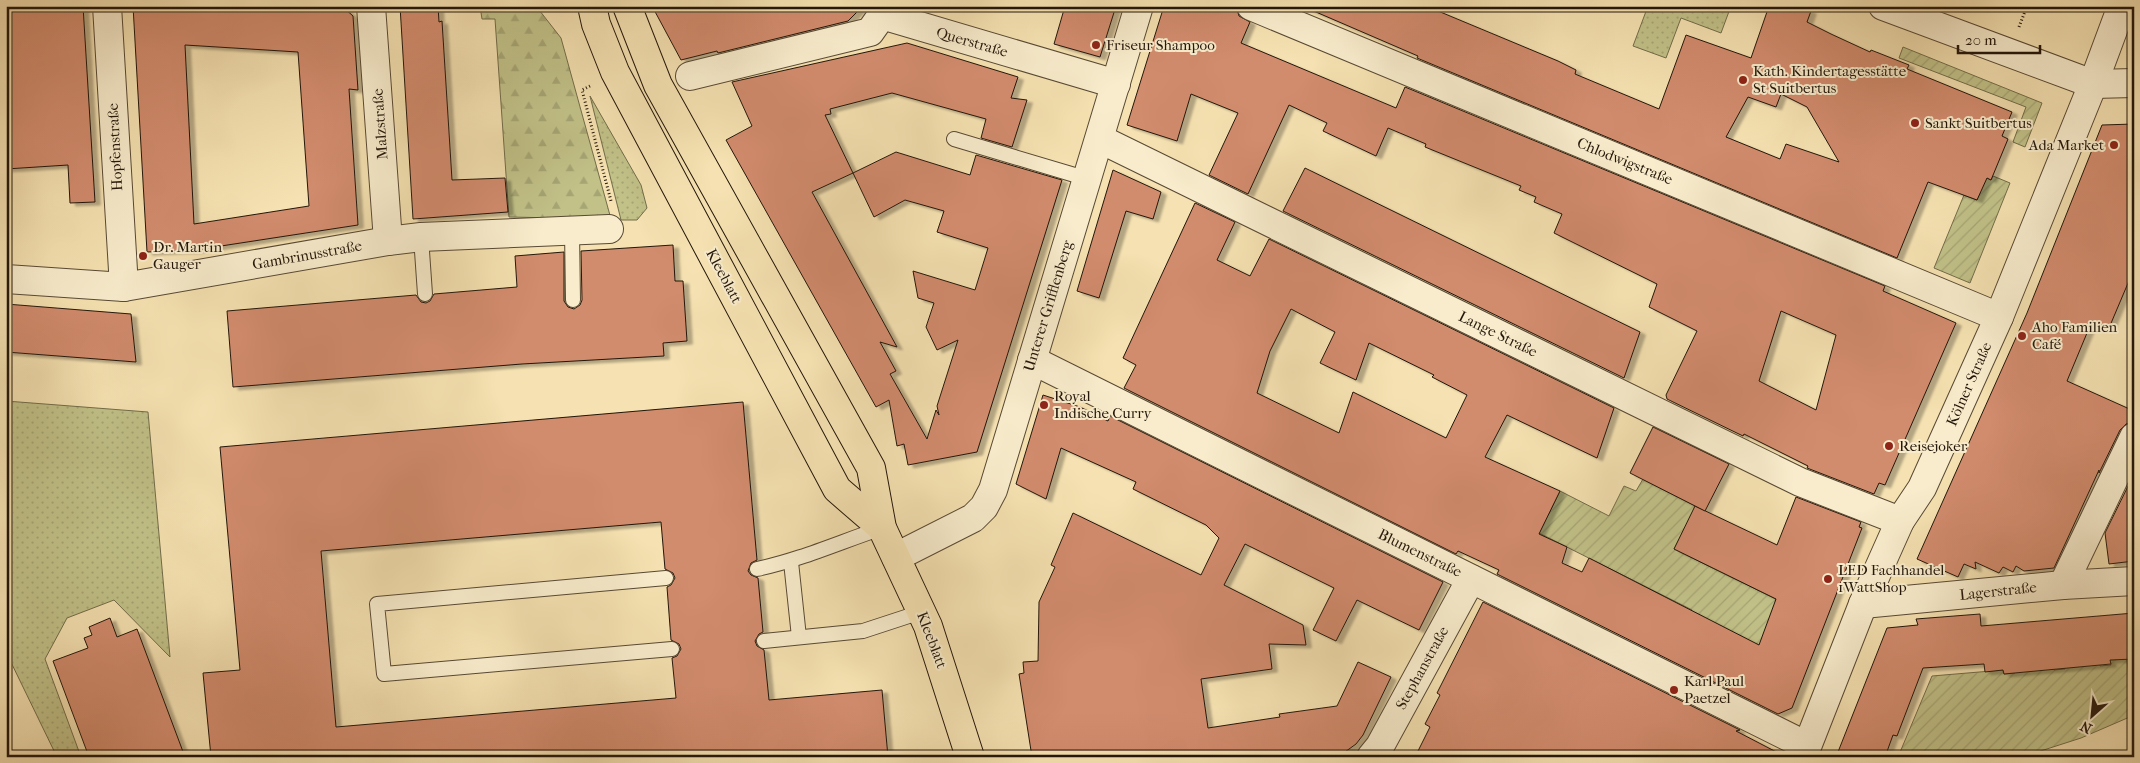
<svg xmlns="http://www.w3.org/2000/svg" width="2140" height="763" viewBox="0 0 2140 763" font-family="'IM FELL French Canon',serif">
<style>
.grass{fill:url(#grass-dots);stroke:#726c49}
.forest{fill:url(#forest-firs);stroke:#726c49}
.garden{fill:url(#garden-furrows);stroke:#726c49}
.building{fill:#d18b6d;stroke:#23160a;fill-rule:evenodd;filter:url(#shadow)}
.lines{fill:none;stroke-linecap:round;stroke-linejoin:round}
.service-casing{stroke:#584934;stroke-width:16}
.minor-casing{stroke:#584934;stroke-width:30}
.primary-casing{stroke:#23160a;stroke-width:30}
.path{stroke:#23160a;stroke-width:3;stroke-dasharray:1 2.5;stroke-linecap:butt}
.service{stroke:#f8eccc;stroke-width:14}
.minor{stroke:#f8eccc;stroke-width:28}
.primary{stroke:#f5e1b1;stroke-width:28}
.poi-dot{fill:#8f2418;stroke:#f8eccc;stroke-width:2}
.labels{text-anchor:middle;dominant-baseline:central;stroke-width:4;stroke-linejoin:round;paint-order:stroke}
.street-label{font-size:15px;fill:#23160a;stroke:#f8eccc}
.poi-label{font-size:15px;fill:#23160a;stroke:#f8eccc;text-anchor:start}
</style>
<defs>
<pattern id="grass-dots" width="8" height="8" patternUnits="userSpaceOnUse" patternTransform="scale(1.25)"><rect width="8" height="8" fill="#c1c188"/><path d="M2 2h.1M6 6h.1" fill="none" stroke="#a6a574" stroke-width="1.8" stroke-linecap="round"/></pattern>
<pattern id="forest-firs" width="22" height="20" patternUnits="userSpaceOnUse" patternTransform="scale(1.25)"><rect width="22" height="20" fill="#c1c188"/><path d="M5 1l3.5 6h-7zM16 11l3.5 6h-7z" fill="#a6a574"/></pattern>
<pattern id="garden-furrows" width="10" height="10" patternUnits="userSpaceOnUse" patternTransform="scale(1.25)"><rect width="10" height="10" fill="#c1c188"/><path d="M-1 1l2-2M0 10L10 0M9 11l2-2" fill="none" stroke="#a6a574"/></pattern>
<filter id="shadow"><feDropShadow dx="5.5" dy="3" stdDeviation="1" flood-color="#0004"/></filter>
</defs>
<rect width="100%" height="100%" fill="#f5e1b1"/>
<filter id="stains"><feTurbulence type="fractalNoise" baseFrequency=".004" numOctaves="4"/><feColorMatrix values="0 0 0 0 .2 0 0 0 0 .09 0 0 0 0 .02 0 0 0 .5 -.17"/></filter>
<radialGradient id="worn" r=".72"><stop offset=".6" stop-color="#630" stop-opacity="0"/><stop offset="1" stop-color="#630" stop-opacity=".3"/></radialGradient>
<g class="grass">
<path d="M1648,6H1731L1721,33L1681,18L1666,58L1633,46Z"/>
<path d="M590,96L641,185L647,208L637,220H621Z"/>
<path d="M6,401L148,412L170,657L114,600L67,618L45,659L81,757H57L6,652Z"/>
</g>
<path class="forest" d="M480,6H536L561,38L611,219L509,217L495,19H482Z"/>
<g class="garden">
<path d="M1903,47L2042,103L2025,147L2013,142L2026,107L1899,58Z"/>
<path d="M1993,176L2010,183L1970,283L1934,268L1964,195L1977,200L1985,177L1991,180Z"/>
<path d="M1643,479L1705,511L1699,525L1689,520L1674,549L1776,599L1767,662L1689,617L1692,610L1539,533L1560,491L1609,516L1624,486L1636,491Z"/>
<path d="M2127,659L2132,716L2081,738L2022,757H1898L1932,676L2003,670L2004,674L2015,673V669L2053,665L2054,670L2065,669V665L2099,661L2100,666L2111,665L2110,660Z"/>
</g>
<g class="building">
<path d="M6,6H83L95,202L70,203L68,165L6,169Z"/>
<path d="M133,6H323L344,8L353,16L358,90L349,89L358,225L195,250L147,252ZM185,45L298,52L309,206L194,224Z"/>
<path d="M400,6H438L439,22L442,21L452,180L505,178L508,212L413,219Z"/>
<path d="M652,6H863L848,21L718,53L717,51L681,60Z"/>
<path d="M1065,6H1116L1100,57L1054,44Z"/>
<path d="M1164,6H1236L1239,16L1250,22L1241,43L1396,108L1405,87L1885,286L1883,291L1956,323L1885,485L1879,483L1874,494L1807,468L1808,466L1744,434L1743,436L1667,399L1666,395L1697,331L1649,307L1657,284L1554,233L1562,214L1534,202L1536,197L1519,190L1521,186L1425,147L1426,144L1388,128L1376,156L1323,131L1327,123L1289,105L1248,194L1209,175L1238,113L1191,94L1177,141L1127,125ZM1781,311L1836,335L1816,410L1759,381Z"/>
<path d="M1302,6H1426L1558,61L1576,70L1575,74L1659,109L1686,35L1751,58L1769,6H1798L1811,11L1807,22L1831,34L1870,52L1871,50L1909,65L1907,69L2012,112L2002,136L2008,139L1991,180L1987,178L1977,200L1928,182L1897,258L1417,58L1418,56ZM1781,94L1807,107L1839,162L1786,144L1780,159L1726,137L1748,97L1776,107Z"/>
<path d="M907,43L1018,77L1011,98L1027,100L1012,147L981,138L986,119L892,93L830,109L831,114L825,115L853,173L896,152L970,175L976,155L1062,180L977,452L908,465L904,444L897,446L889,400L876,407L726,140L752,126L732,82ZM853,173L874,217L905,200L944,211L937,232L988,248L975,290L913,271L918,298L934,303L926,327L937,350L958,340L937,406L939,415L936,410L927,439L890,374L896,371L880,342L897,347L812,192Z"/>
<path d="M2134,124V269L2109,328L2092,321L2067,381L2134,411V422L2126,424L2120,430L2099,473V470L2054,568L2024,571L2016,566L2013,572L2003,567L1999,573L1975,562L1976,569L1964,564L1958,577L1917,559L2027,313L2102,125Z"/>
<path d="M1305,168L1640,332L1624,378L1283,211Z"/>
<path d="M1113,170L1161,192L1153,219L1126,211L1099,298L1077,291Z"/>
<path d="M1195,203L1235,222L1217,260L1250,276L1269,239L1614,408L1597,458L1507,415L1485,457L1560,491L1539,534L1567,547L1562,563L1582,572L1589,558L1759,645L1776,599L1674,549L1695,506L1777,545L1796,497L1861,522L1859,527L1862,528L1792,708L1778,714L1497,574L1499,570L1458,551L1456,554L1124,388L1136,365L1123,358ZM1291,309L1335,332L1320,363L1356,380L1369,343L1434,375L1432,377L1467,395L1446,438L1353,392L1339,433L1257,393L1270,351Z"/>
<path d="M673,245L675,281H683L687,341L663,343L664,356L522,364L233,387L227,311L416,295L421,302L426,303L430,301L434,294L517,287L515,256L564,252V301L568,307L574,309L580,305L582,300L581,251Z"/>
<path d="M6,304L131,314L136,362L6,352Z"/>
<path d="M1043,395L1080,407L1108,421L1110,416L1443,582L1419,630L1357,600L1336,641L1313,630L1334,588L1245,544L1224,585L1303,625L1306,645L1269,644L1272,669L1201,679L1208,728L1280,717L1279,714L1337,706L1358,662L1391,677L1363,735L1356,744L1338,757H1032L1019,674L1024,673L1023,662L1038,661L1039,602L1055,567L1051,565L1073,513L1201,575L1219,538L1206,525L1133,489L1136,482L1061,448L1046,499L1016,484Z"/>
<path d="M743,402L757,560L751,563L748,571L751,575L758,578L763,632L759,634L755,641L757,646L764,650L769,700L882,690L888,757H211L203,673L240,670L220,447ZM661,522L665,569L673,573L675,578L671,585L667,587L671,640L679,644L681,649L677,656L672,658L676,698L336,727L321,551Z"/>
<path d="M1653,427L1729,464L1705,511L1630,473Z"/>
<path d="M2134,474V561L2109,564L2105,533Z"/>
<path d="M1483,602L1740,730L1736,731L1786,757H1415L1430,727L1425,724L1440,695L1437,693Z"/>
<path d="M2134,613V659L2110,660L2111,664L2004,674L2003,670L1985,672L1984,664L1923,668L1897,736L1893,735L1885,757H1836L1887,628L1918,625L1916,619L1980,614L1981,626Z"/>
<path d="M110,618L117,637L137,629L185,757H89L53,661L88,648L84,638L92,635L89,627Z"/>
</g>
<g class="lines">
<defs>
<g id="service">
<path d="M954,139L1088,179"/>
<path d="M572,231L573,300"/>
<path d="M421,237L425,294"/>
<path d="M791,562L799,637"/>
<path d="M757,569C800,560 840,542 882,528"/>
<path d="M666,578L377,604L384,674L672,649"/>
<path d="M764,641L863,631L921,612"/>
</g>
<g id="minor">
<path d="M107,6L124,287"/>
<path d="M371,6L388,241"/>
<path d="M1251,6L1999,317"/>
<path d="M1883,6L2093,84L2134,83"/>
<path d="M882,15L1116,84"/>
<path d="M690,76L870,32L882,15L883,6"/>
<path d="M1100,139L1800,482L1900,521"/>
<path d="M6,279L124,287L388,241L421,237L609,229"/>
<path d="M1032,360L1807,746"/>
<path d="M896,557L973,518L984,507L993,490L1139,6"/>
<path d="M2063,585L2134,437"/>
<path d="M1863,604L2063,585L2134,581"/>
<path d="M1371,757L1380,746L1471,579"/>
<path d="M1803,757L1863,604L1900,521L1922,488L1999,317L2093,84L2122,6"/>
</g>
<g id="primary">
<path d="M592,6L596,24L615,72L837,489L882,528"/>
<path d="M627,6L658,85L871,468L882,528L928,626L970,757"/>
</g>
</defs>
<use href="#service" class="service-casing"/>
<use href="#minor" class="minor-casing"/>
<use href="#primary" class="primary-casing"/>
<g class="path">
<path d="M2019,27L2027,6"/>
<path d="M590,86L582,90L611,201"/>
</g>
<use href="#service" class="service"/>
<use href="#minor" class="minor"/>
<use href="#primary" class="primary"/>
</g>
<g class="poi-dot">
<circle cx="1096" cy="45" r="5"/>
<circle cx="1743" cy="80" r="5"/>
<circle cx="1915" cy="123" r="5"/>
<circle cx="2114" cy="145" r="5"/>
<circle cx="143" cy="256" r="5"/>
<circle cx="2022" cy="336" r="5"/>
<circle cx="1044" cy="405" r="5"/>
<circle cx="1889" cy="446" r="5"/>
<circle cx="1828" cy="579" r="5"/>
<circle cx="1674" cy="690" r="5"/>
</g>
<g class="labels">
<g class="street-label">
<text transform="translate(972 42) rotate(16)">Querstraße</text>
<text transform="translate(380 124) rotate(-94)">Malzstraße</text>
<text transform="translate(115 147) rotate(-93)">Hopfenstraße</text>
<text transform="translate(1625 161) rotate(22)">Chlodwigstraße</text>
<text transform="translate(307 255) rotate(-10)">Gambrinusstraße</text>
<text transform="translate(724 276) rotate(62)">Kleeblatt</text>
<text transform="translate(1048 306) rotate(-73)">Unterer Grifflenberg</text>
<text transform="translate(1498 334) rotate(26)">Lange Straße</text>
<text transform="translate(1969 384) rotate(-66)">Kölner Straße</text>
<text transform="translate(1420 553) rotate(26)">Blumenstraße</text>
<text transform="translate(1998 591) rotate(-6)">Lagerstraße</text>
<text transform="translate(932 640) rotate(69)">Kleeblatt</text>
<text transform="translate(1422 668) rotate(-61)">Stephanstraße</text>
</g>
<g class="poi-label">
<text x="1106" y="45">Friseur Shampoo</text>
<text x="1753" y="71">Kath. Kindertagesstätte<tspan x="1753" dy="17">St Suitbertus</tspan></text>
<text x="1925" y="123">Sankt Suitbertus</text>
<text x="2104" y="145" text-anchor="end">Ada Market</text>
<text x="153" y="247">Dr. Martin<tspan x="153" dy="17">Gauger</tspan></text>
<text x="2032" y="327">Aho Familien<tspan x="2032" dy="17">Café</tspan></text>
<text x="1054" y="396">Royal<tspan x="1054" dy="17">Indische Curry</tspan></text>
<text x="1899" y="446">Reisejoker</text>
<text x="1838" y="570">LED Fachhandel<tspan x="1838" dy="17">1WattShop</tspan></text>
<text x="1684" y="681">Karl Paul<tspan x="1684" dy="17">Paetzel</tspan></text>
</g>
</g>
<rect width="2140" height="763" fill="none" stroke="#f5e1b1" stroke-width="25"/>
<rect x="8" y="8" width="2125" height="748" fill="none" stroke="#23160a" stroke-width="2.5"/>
<rect x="12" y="12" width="2115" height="738" fill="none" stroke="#23160a"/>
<g transform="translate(2092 716) rotate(207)" stroke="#f8eccc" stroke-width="4" paint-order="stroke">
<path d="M0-4L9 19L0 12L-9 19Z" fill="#23160a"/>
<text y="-8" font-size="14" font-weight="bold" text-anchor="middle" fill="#23160a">N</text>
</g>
<path d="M1958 45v8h82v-8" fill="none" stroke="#23160a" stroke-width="2.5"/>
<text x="1965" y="45" font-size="15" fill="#23160a" stroke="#f8eccc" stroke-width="4" paint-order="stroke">20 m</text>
<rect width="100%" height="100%" filter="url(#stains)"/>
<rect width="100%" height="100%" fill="url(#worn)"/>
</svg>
